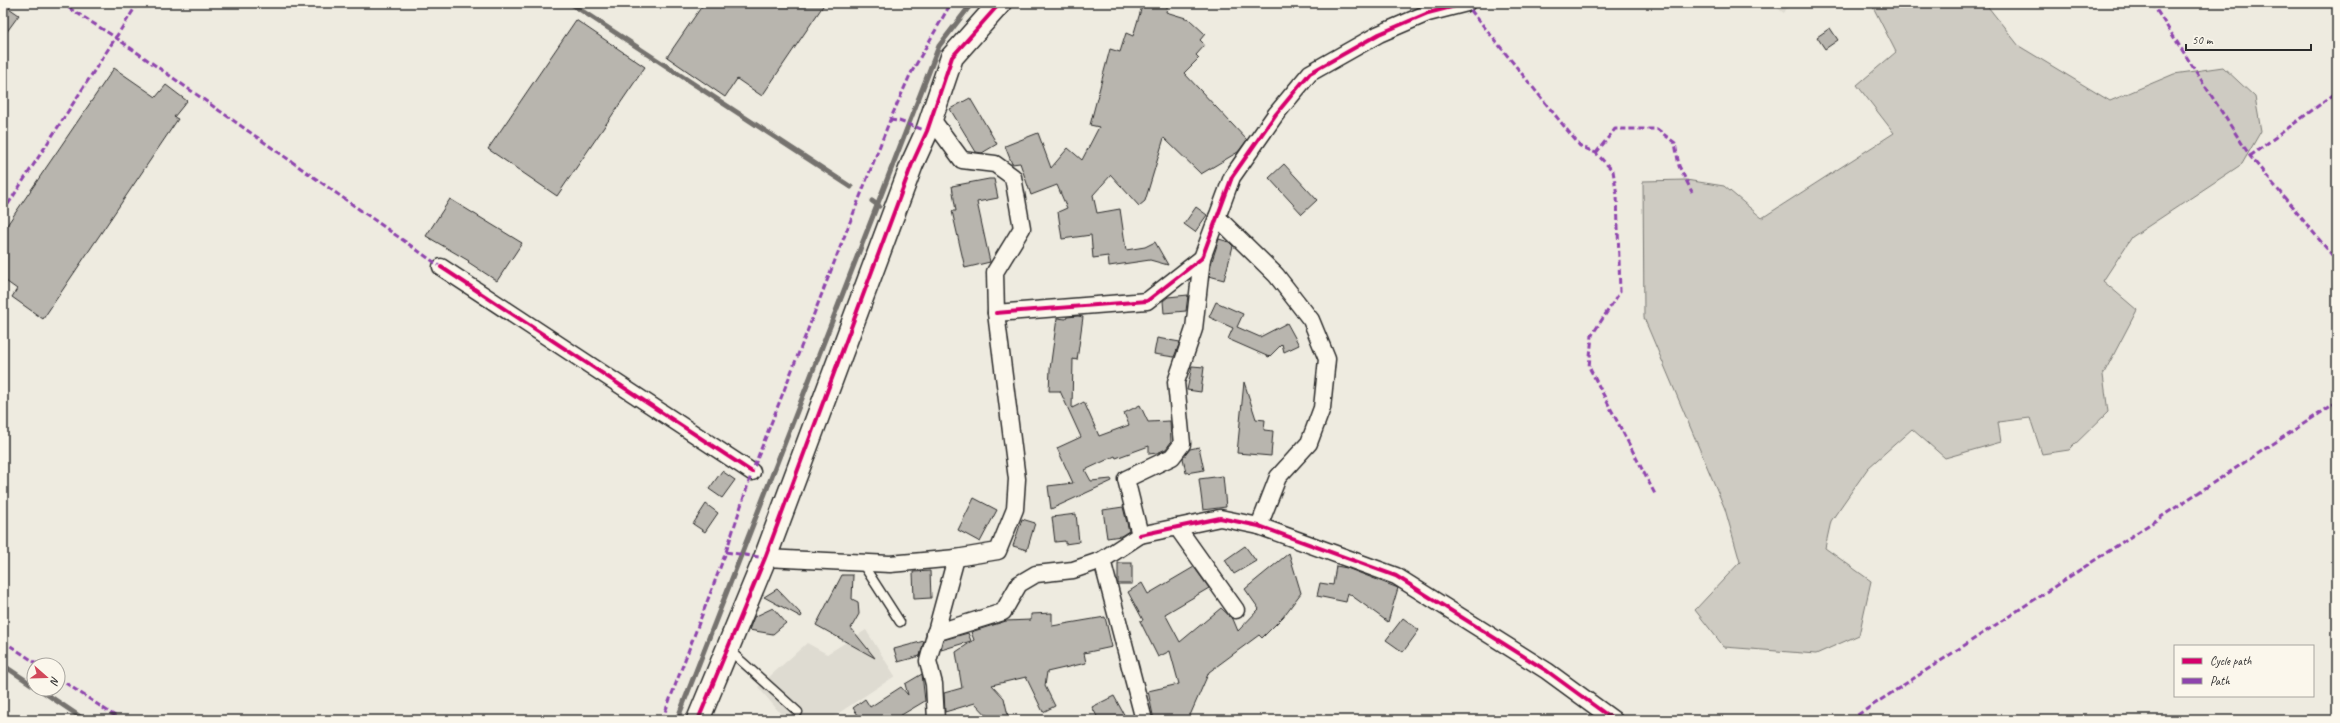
<svg xmlns="http://www.w3.org/2000/svg" width="2340" height="723" viewBox="0 0 2340 723" font-family="Caveat,sans-serif">
<style>
.built{fill:#dedbd1}
.green{fill:#cecbc2;stroke:#7c7b76}
.lines{fill:none;stroke-linecap:round;stroke-linejoin:round}
.stream{stroke:#74726e;stroke-width:5}
.building{fill:#b8b5ae;stroke:#2b2b2b}
.lane-casing{stroke:#2b2b2b;stroke-width:11}
.street-casing{stroke:#2b2b2b;stroke-width:19}
.secondary-casing{stroke:#2b2b2b;stroke-width:25}
.lane{stroke:#fbf7ec;stroke-width:8}
.street{stroke:#fbf7ec;stroke-width:16}
.secondary{stroke:#fbf7ec;stroke-width:22}
.quiet{stroke:#8e44ad;stroke-width:3;stroke-dasharray:6 3;stroke-linecap:butt}
.cycleway-casing{stroke:#fbf7ec;stroke-width:6}
.cycleway{stroke:#d6006c;stroke-width:4}
</style>
<rect width="100%" height="100%" fill="#eeebe0"/>
<filter id="ink" filterUnits="userSpaceOnUse"><feTurbulence type="fractalNoise" baseFrequency=".025" numOctaves="2"/><feDisplacementMap in="SourceGraphic" scale="8" xChannelSelector="R" yChannelSelector="G"/><feConvolveMatrix kernelMatrix="1 2 1 2 8 2 1 2 1" color-interpolation-filters="sRGB"/></filter>
<g filter="url(#ink)">
<g class="built">
<path d="M1770,3H1790L1784,13Z"/>
<path d="M866,630L895,676L828,720H786L758,687L807,643L827,654Z"/>
</g>
<path class="green" d="M1871,3H1985L2019,46L2110,101L2174,74L2223,67L2255,97L2261,131L2242,164L2132,237L2103,281L2137,310L2103,375L2108,412L2069,450L2042,454L2030,418L1998,422L2001,442L1945,458L1912,429L1868,468L1831,521L1825,548L1871,581L1859,635L1816,654L1724,647L1695,610L1740,562L1725,509L1644,318L1643,181L1686,180L1724,186L1762,218L1894,133L1857,85L1896,52Z"/>
<g class="lines">
<g class="stream">
<path d="M570,3L851,187"/>
<path d="M872,201L879,206"/>
<path d="M3,665L34,686"/>
<path d="M39,689L85,720"/>
<path d="M677,720L939,46L972,3"/>
</g>
</g>
<g class="building">
<path d="M704,3H825L762,96L737,79L725,97L667,57Z"/>
<path d="M1143,3H1168L1166,12L1189,19L1205,34L1200,40L1205,45L1196,55L1199,58L1184,73L1247,140L1238,152L1201,174L1164,138L1145,201L1139,206L1111,175L1093,195L1097,213L1120,209L1126,250L1145,247L1155,242L1168,265L1150,260L1109,266L1108,256L1093,258L1091,235L1062,239L1058,212L1067,208L1057,185L1031,195L1020,163L1012,164L1005,146L1038,133L1051,168L1068,148L1082,160L1099,127L1090,125L1110,49L1120,52L1126,33L1133,36Z"/>
<path d="M3,4L19,15L3,37Z"/>
<path d="M576,20L645,67L557,196L488,149Z"/>
<path d="M1830,28L1838,40L1825,49L1817,37Z"/>
<path d="M114,68L156,97L166,85L187,101L174,117L178,119L43,319L12,297L17,289L3,279V231Z"/>
<path d="M970,98L997,144L982,153L976,152L950,109Z"/>
<path d="M1284,164L1317,200L1302,214L1269,178Z"/>
<path d="M989,179H994L998,198L977,202L990,262L965,268L952,211H956L952,186Z"/>
<path d="M450,199L522,243L497,281L468,262L469,261L426,236Z"/>
<path d="M1196,207L1207,215L1195,232L1184,224Z"/>
<path d="M1219,239L1229,242L1233,246L1224,280L1209,276L1211,264Z"/>
<path d="M1188,295L1186,311L1164,313L1163,301L1168,297Z"/>
<path d="M1216,302L1243,314L1237,327L1260,337L1287,323L1299,345L1284,352L1282,344L1269,357L1228,339L1233,328L1209,317Z"/>
<path d="M1078,316L1083,317L1077,360L1073,359L1072,408L1084,402L1099,436L1129,425L1124,413L1140,405L1148,422L1170,421L1171,442L1166,449L1157,453L1149,454V446L1116,458L1115,456L1085,470L1091,481L1111,479L1112,481L1051,509L1048,486L1073,483L1057,448L1081,437L1060,391H1049L1050,369L1057,318L1066,319L1067,317Z"/>
<path d="M1157,338L1180,342L1174,357L1154,354Z"/>
<path d="M1192,366L1204,367L1201,392L1187,390Z"/>
<path d="M1244,382L1256,419L1265,420L1264,430L1273,431L1271,456L1237,453Z"/>
<path d="M1199,447L1204,470L1186,473L1183,458L1190,449Z"/>
<path d="M722,471L735,480L722,498L709,489Z"/>
<path d="M1223,476L1226,507L1203,510L1199,479Z"/>
<path d="M974,498L997,510L980,542L958,530Z"/>
<path d="M706,504L718,513L705,532L693,524Z"/>
<path d="M1123,507L1129,531L1121,536L1107,538L1103,510Z"/>
<path d="M1076,514L1079,542L1065,544V541L1055,542L1052,517Z"/>
<path d="M1022,519L1035,523L1027,550L1013,546Z"/>
<path d="M1245,546L1256,561L1234,574L1225,560Z"/>
<path d="M1289,553L1301,593L1283,617L1262,638L1259,635L1209,672L1188,720H1154L1148,691L1179,684L1170,651L1158,657L1140,621L1143,620L1128,592L1142,583L1148,594L1194,567L1209,588L1165,614L1180,642L1221,608L1233,619L1238,631L1259,609L1245,589Z"/>
<rect x="1118" y="563" width="14" height="21"/>
<path d="M1336,566L1347,568L1398,588L1388,622L1348,593L1346,602L1317,596L1320,583L1333,585Z"/>
<path d="M930,571L931,598L914,599L913,572Z"/>
<path d="M842,575H853L852,599L858,602L859,614L851,628L875,658L816,625Z"/>
<path d="M777,589L802,615L801,617L764,597Z"/>
<path d="M773,608L786,623L773,634L749,630L754,617Z"/>
<path d="M1052,613V626L1105,617L1112,647L1084,653L1086,663L1047,672L1045,686L1055,706L1043,712L1026,677L992,685L1004,698L1009,720H991L975,703L945,712L944,693L962,688L956,652L974,640L971,632L1006,621L1031,620V614Z"/>
<path d="M1403,618L1419,630L1403,652L1386,640Z"/>
<path d="M968,633L971,641L941,650L943,640Z"/>
<path d="M924,641L920,656L898,662L894,649Z"/>
<path d="M922,674L925,701L893,720H849L858,715L853,708L865,699L870,707L901,687L908,695L905,684Z"/>
<path d="M1114,696L1127,720H1099L1092,707Z"/>
</g>
<g class="lines">
<defs>
<g id="lane">
<path d="M862,563L900,622"/>
<path d="M729,650L798,712"/>
</g>
<g id="street">
<path d="M1217,217L1276,275L1311,320L1327,359L1322,408L1309,443L1278,477L1259,526"/>
<path d="M441,267L752,472"/>
<path d="M996,313L1147,301L1202,258L1232,177L1276,114L1310,73L1379,34L1428,13L1467,3"/>
<path d="M1177,527L1236,610"/>
<path d="M1140,535L1220,518L1259,526L1396,576L1547,671L1614,720"/>
<path d="M765,558L890,564L956,558L998,551L1015,509L1017,479L996,313L995,272L1022,228L1013,177L995,164L962,160L931,118"/>
<path d="M935,633L1003,612L1019,584L1036,574L1073,570L1102,560"/>
<path d="M936,720L934,684L928,661L956,558"/>
<path d="M1144,720L1102,560L1140,535L1126,479L1172,457L1182,444L1176,382L1194,329L1202,258"/>
</g>
<path id="secondary" d="M698,720L765,558L912,164L927,131L952,57L1000,3"/>
</defs>
<use href="#lane" class="lane-casing"/>
<use href="#street" class="street-casing"/>
<use href="#secondary" class="secondary-casing"/>
<use href="#lane" class="lane"/>
<use href="#street" class="street"/>
<use href="#secondary" class="secondary"/>
<g class="quiet">
<path d="M61,3L115,37L441,267"/>
<path d="M1465,3L1580,146L1596,153L1613,171L1617,195L1620,292L1592,335L1589,367L1656,496"/>
<path d="M2152,3L2250,156L2337,261"/>
<path d="M890,120L899,121L927,131"/>
<path d="M1596,153L1615,129H1657L1675,143L1679,166L1692,192"/>
<path d="M2250,156L2337,92"/>
<path d="M3,212L138,3"/>
<path d="M726,552L765,558"/>
<path d="M3,641L39,665"/>
<path d="M58,678L121,720"/>
<path d="M662,720L726,552L752,472L890,120L910,75L951,3"/>
<path d="M1850,720L2337,402"/>
</g>
<defs>
<g id="cycleway">
<path d="M441,267L752,472"/>
<path d="M996,313L1147,301L1202,258L1232,177L1276,114L1310,73L1379,34L1428,13L1467,3"/>
<path d="M1140,535L1220,518L1259,526L1396,576L1547,671L1614,720"/>
<path d="M698,720L765,558L912,164L927,131L952,57L1000,3"/>
</g>
</defs>
<use href="#cycleway" class="cycleway-casing"/>
<use href="#cycleway" class="cycleway"/>
</g>
</g>
<rect width="2340" height="723" fill="none" stroke="#fbf7ec" stroke-width="16"/>
<rect x="8" y="8" width="2324" height="707" fill="none" stroke="#2b2b2b" stroke-width="1.5" filter="url(#ink)"/>
<rect x="2174" y="645" width="140" height="52" fill="#fbf7ec" stroke="#a8a59f"/>
<rect x="2182" y="658" width="20" height="6" fill="#d6006c" stroke="#a8a59f"/>
<text x="2210" y="665" font-size="12" fill="#2b2b2b">Cycle path</text>
<rect x="2182" y="678" width="20" height="6" fill="#8e44ad" stroke="#a8a59f"/>
<text x="2210" y="685" font-size="12" fill="#2b2b2b">Path</text>
<g transform="translate(46 677) rotate(110)"><circle r="19" fill="#fbf7ec" stroke="#a8a59f"/>
<path d="M0-3L7 15L0 10L-7 15Z" fill="#d1495b"/>
<text y="-6" font-size="11" font-weight="bold" text-anchor="middle" fill="#2b2b2b">N</text>
</g>
<path d="M2186 44v6h125v-6" fill="none" stroke="#2b2b2b" stroke-width="2"/>
<text x="2192" y="44" font-size="12" fill="#2b2b2b" stroke="#fbf7ec" stroke-width="3" paint-order="stroke">50 m</text>
</svg>
